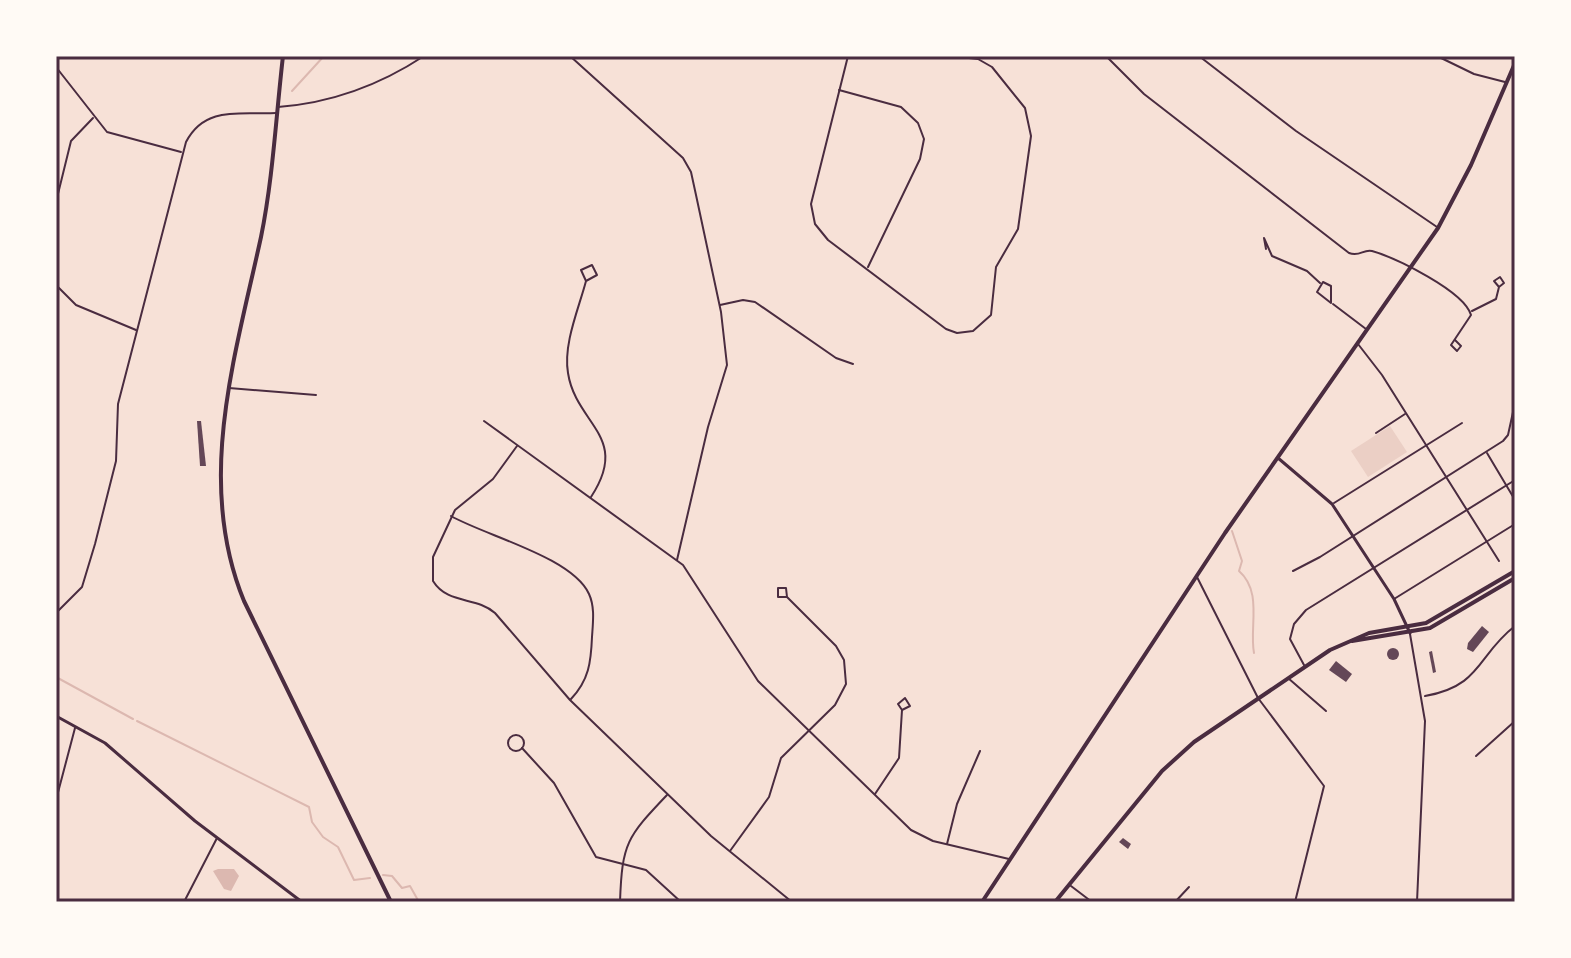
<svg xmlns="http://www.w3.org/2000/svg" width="1571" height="958" viewBox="0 0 1571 958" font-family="'Libre Baskerville',serif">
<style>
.green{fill:#ebcfc5}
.water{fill:#dcb8b0}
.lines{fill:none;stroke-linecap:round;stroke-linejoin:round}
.stream{stroke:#dcb8b0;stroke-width:2}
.building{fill:#644757}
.minor{stroke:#4a2c40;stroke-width:2}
.tertiary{stroke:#4a2c40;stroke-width:3}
.secondary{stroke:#4a2c40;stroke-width:4}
.primary{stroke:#4a2c40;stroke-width:4}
.neatline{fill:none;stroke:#4a2c40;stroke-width:3}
</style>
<rect width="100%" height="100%" fill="#f7e1d7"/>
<path class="green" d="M1390,426L1407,452L1368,477L1351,451Z"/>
<path class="water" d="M218,869H234L239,876L231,891L224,889L213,871Z"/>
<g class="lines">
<g class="stream">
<path d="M292,91L324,56"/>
<path d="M1232,531L1242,561L1239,571C1263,592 1249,627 1254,653"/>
<path d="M56,677L133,719"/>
<path d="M137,721L309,807L312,822L323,837L338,847L354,880L370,878"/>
<path d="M383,875L392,876L402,888L410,886L419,902"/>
</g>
</g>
<g class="building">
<path d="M197,421H201L206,466H200Z"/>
<path d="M1482,626L1489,632L1473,652L1467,649L1468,643Z"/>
<circle cx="1393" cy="654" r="6"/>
<path d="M1432,651L1436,672L1433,673L1429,652Z"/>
<path d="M1336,661L1352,674L1346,682L1329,670Z"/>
<path d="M1123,838L1131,844L1128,849L1119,842Z"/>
</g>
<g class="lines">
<g class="minor">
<path d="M570,56L683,158L691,172L696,195L721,312L727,365L708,427L677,560"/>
<path d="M848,56L811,204L815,224L828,240L946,329L957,333L973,331L991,315L996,267L1018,229L1031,136L1025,108L992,67L978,59L951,56"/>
<path d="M1106,56L1144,94L1349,253C1360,257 1363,249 1372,251C1396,258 1464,291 1471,315L1451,345L1457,351L1461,346L1455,340"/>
<path d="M1199,56L1296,131L1437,227"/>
<path d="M1437,56L1474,74L1505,82"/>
<path d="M56,67L107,132L181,152"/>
<path d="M839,90L901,107L918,123L924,139L920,159L868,267"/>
<path d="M278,107C331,103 380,85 424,56"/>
<path d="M56,202L71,141L93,118"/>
<path d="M1266,249L1264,238L1272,256L1307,271L1320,283"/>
<path d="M586,281L581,270L592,265L597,275L586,281C579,308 563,344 568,373C576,425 631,436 591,497"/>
<path d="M1323,282L1331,286V303L1317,292Z"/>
<path d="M56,285L76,305L136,330"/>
<path d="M1333,304L1366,329"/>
<path d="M720,305L743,300L755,302L836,358L853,364"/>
<path d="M1472,311L1496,299L1499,287L1504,283L1500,277L1494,281L1499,287"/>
<path d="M1358,344L1382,375L1499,561"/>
<path d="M229,388L316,395"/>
<path d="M484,421L683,565L758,681L911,830L933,841L1009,859"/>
<path d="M1376,433L1405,414"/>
<path d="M517,446L493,479L455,510L433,557V581C448,605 476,596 495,613L570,700L711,836L792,902"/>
<path d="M1487,453L1515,500"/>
<path d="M1334,503L1462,423"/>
<path d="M451,516C486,536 572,557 589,594C595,607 593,622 592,637C591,662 589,680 571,699"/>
<path d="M1293,571L1320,557L1503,441L1508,435L1515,403"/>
<path d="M1197,577L1258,698L1324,786L1295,902"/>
<path d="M1394,599L1515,524"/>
<path d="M56,613L82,587L95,544L116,461L118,404L186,142C205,105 241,115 276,113"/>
<path d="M1410,634L1425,721L1417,902"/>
<path d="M1304,665L1290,639L1294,624L1306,610L1515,480"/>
<path d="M1288,678L1326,711"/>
<path d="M1425,696C1482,686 1477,655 1515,626"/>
<circle cx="516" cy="743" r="8"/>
<path d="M522,748L554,783L596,857L646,870L681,902"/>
<path d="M1476,756L1515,721"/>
<path d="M875,794L899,758L902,710L898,704L905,698L910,706L902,710"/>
<path d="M56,800L75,728"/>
<path d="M947,844L957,804L980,751"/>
<path d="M730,851L769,797L781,758L835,705L846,684L844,660L836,646L787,597L786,588H778V597H787"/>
<path d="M1071,886L1092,902"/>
<path d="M184,902L217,838"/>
<path d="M620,902C622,843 627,837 667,795"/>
<path d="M1175,902L1189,887"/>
</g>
<g class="tertiary">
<path d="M1278,458L1332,504L1394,599L1410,633"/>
<path d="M56,716L105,743L195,821L302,902"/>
</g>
<path class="secondary" d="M982,902L1225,533L1438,228L1471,165L1515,63"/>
<g class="primary">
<path d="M283,56C276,116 273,178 261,237C235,357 195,482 244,601L391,902"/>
<path d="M1352,641L1430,628L1515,578"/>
<path d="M1055,902L1162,771L1194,742L1330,650L1369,633L1426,623L1515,571"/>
</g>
</g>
<rect width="1571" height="958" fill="none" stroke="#fffaf5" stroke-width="116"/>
<rect x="58" y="58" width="1455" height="842" class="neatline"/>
</svg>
